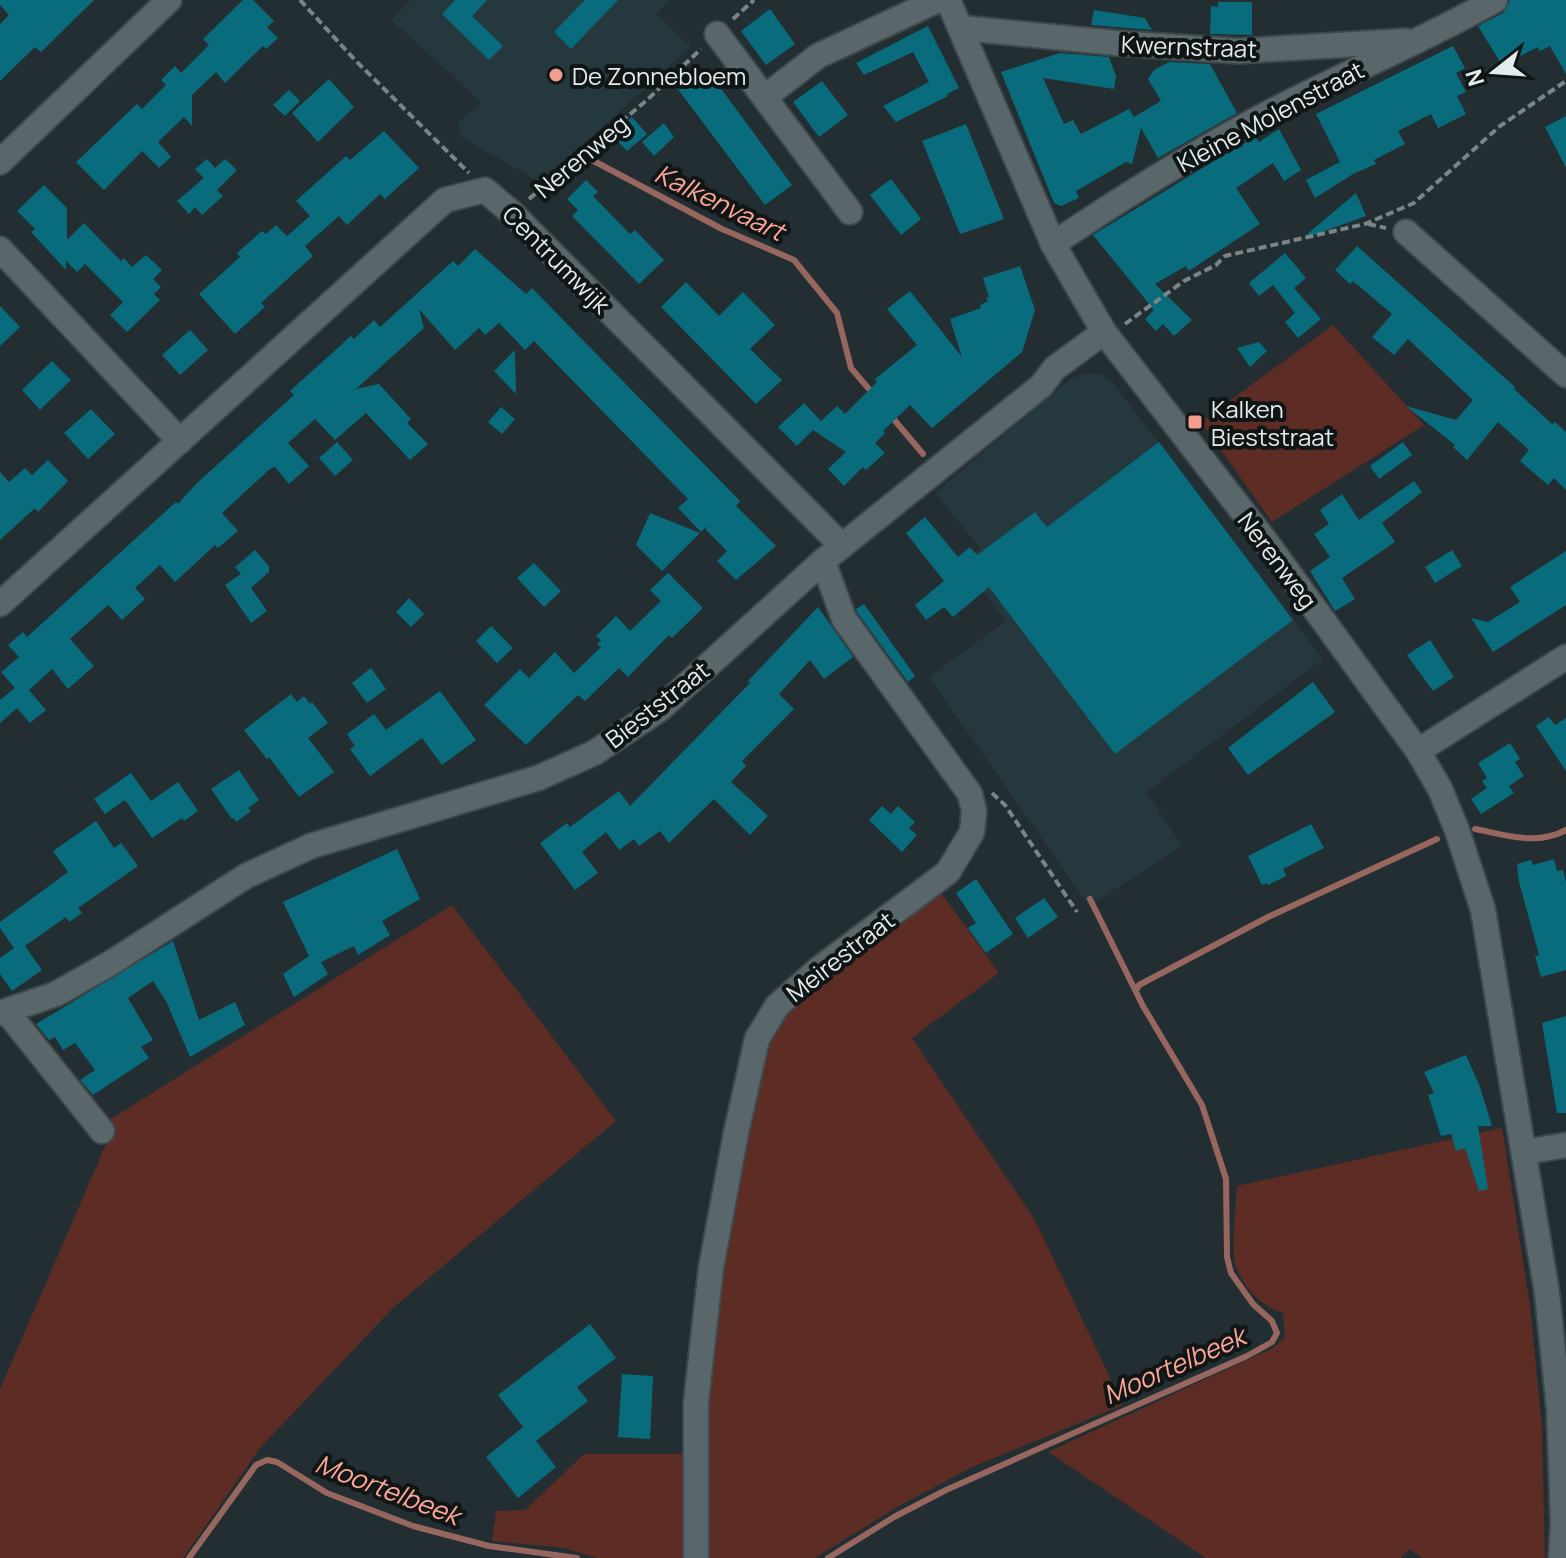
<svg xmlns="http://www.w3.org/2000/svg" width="1566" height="1558" viewBox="0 0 1566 1558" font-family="Manrope,sans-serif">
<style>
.built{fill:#24383d}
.green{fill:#5d2d25}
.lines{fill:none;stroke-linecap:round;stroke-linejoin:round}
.stream{stroke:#97665f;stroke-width:6}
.building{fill:#096c7d}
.street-casing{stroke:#3f494c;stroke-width:28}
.path{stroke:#7b8588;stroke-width:4;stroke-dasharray:8 4;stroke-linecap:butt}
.street{stroke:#59676a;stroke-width:24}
.poi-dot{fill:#f49d8d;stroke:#101516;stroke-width:3}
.labels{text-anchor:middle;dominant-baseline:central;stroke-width:8;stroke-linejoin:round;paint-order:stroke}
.street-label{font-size:24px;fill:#e4ebed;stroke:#101516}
.poi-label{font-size:24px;fill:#e4ebed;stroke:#101516;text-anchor:start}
.water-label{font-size:26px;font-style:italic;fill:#fea696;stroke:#101516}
</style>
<rect width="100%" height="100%" fill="#222e31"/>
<g class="built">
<path d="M411,0H670L657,14L691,47L541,183L461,137L457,124L481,102L391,20Z"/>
<path d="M1086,373L1100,374L1111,380L1323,659L1147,792L1182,846L1089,906L929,677L1006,621L962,565L980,548L935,493L1070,379Z"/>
</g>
<g class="green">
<path d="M1333,325L1424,425L1272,522L1201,422Z"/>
<path d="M939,890L999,973L912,1038L1035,1220L1123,1405L970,1468L897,1507L815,1558H704L705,1359L763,1053L786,1010Z"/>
<path d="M452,905L616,1121L393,1308L260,1448L183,1558H0V1389L110,1135L103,1124Z"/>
<path d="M1502,1128L1530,1306L1542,1428L1545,1558H1423L1409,1549L1401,1558H1206L1048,1452L1273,1348L1285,1338L1283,1313C1260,1307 1238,1282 1234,1258C1232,1241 1236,1205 1237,1186Z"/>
<path d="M584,1454H689L686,1558H598L564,1548L492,1541L496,1511L525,1510Z"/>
</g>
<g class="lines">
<g class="stream">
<path d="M590,159L722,229L794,260L837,313L851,368L874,395"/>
<path d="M891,416L923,454"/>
<path d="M1475,829C1506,835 1537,846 1566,830"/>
<path d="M1137,989L1139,985L1268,917L1437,839"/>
<path d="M189,1558L256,1465L267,1460L277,1462L327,1493L413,1526L489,1546L577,1558"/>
<path d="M828,1558L894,1517L946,1490L1247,1356L1272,1342L1277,1333L1272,1321L1253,1304L1231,1273L1227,1257L1226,1179L1202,1105L1143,1006L1090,899"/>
</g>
</g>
<g class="building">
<path d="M0,0H94L41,52L35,47L0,81V24L9,15L0,5Z"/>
<path d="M243,0H253L274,21L267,27L278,38L266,49L263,46L225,83L216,72L192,95V126L184,117L158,142L171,157L159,168L142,151L104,190L76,162L137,104L142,109L166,85L161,80L175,66L181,73L209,45L203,39Z"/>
<path d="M455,0H487L472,16L503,46L489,60L442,14Z"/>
<path d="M585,0H618L571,49L554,32Z"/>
<path d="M1510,0H1566V74L1550,46L1540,51L1538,47L1502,65L1478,26L1503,13Z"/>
<path d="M1218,2H1252V35L1210,34L1211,6L1218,7Z"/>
<path d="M770,9L795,44L766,65L741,31Z"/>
<path d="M1094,10L1145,18L1152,30L1091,25Z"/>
<path d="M928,26L959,88L947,94L948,96L896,122L883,106L929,82L913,52L864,75L856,63Z"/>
<path d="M1453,46L1465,68L1456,73L1466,92L1457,96L1466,114L1438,128L1431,114L1398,131L1405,144L1374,160L1376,164L1353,174L1315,198L1306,180L1340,162L1316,114Z"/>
<path d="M1060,53L1109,57L1116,76L1114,89L1043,78L1064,124L1073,120L1081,134L1129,109L1134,117L1161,101L1148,79L1154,70L1169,62L1210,64L1237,113L1158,158L1141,128L1132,164L1126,162L1076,191L1079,198L1061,206L1054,203L1001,72Z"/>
<path d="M705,67L792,185L765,205L677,88Z"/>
<path d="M329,79L354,107L318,142L292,113Z"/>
<path d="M822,81L848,115L819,137L793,102Z"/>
<path d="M289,90L300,101L285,116L273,105Z"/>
<path d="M1566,116V168L1545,127Z"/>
<path d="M632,117L647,134L627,151L612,135Z"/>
<path d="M664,123L674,137L654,156L642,142Z"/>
<path d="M966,124L1004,219L960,234L922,141Z"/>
<path d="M1279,129L1301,170L1284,181L1273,163L1236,188L1260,224L1189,271L1186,266L1155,284L1192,320L1174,336L1163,324L1156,331L1145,319L1154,310L1093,235L1232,150L1256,137L1259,142Z"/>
<path d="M384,131L419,168L385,199L380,194L347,225L339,216L305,246L313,256L261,303L265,307L235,334L199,294L240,257L237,253L262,231L266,234L276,225L287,236L310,216L296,201L346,156L350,160Z"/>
<path d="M207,159L215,168L225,159L237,170L217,190L223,196L202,215L195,207L189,214L177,201L204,178L195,169Z"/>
<path d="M891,179L921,219L901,235L870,195Z"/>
<path d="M586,180L598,192L593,196L630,234L635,230L664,260L639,284L572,216L578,210L567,199Z"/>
<path d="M44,185L67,208V240L84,223L121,261L124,258L132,267L146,255L162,270L153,279L161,287L154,294L160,300L127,332L110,315L123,302L85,264L77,272L66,261V270L31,232L35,229L17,211Z"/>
<path d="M1356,193L1366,216L1306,238L1305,236Z"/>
<path d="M1357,246L1515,387L1514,389L1552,424L1555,422L1566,432V490L1554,478L1548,485L1520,461L1529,450L1498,422L1467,460L1453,447L1455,445L1406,406L1456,420L1473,400L1408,339L1394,355L1372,337L1392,314L1353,281L1350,284L1335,270Z"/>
<path d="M475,249L526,294L532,288L740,501L736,506L776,546L736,580L717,561L727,551L706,530L707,526L701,532L678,508L688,499L534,341L525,350L499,323L485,335L479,328L455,350L419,309L424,328L356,389L379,384L411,419L407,423L428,444L410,460L366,413L335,440L315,419L288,443L309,466L289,484L275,467L270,469L222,513L238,531L218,548L215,545L175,582L160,565L135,588L145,599L122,620L108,605L70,639L94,666L68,689L52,669L29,690L46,710L30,723L17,708L0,723V700L15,688L1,672L19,657L8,645L23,632L27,637L176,502L178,504L195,485L294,395L290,391L351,336L354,339L374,320L380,327L453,261L458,266Z"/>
<path d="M1285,253L1306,278L1294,288L1321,319L1298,338L1285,322L1295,313L1273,285L1259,296L1249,283Z"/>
<path d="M1020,266L1035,310L1022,352L932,428L910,405L883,431L885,433L875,443L885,453L866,470L863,467L844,486L828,469L846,452L813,430L797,446L778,427L804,403L821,421L837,406L845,414L877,382L875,379L917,345L887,309L910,291L962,357L950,319L981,308L980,305L988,301L986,298L989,297L983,278Z"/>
<path d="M686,282L719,316L743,292L775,325L750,349L782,380L756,404L661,307Z"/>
<path d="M0,306L20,327L0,346Z"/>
<path d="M190,330L208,350L180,375L162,355Z"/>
<path d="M1259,342L1267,351L1250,367L1237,348Z"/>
<path d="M515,350L516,394L494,371Z"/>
<path d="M52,361L71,380L40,410L22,390Z"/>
<path d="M501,407L515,419L502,434L488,422Z"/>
<path d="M91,409L115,434L88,459L64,433Z"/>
<path d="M337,442L353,460L335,476L319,458Z"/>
<path d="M1159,442L1293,620L1115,754L989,587L953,617L944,607L926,620L915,605L944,581L906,533L925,517L958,557L970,547L977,555L1035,512L1047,527Z"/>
<path d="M1403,442L1412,455L1379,479L1370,466Z"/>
<path d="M48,460L68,481L38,512L35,508L0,540V472L9,482L25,468L32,475Z"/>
<path d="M1414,481L1422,492L1382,523L1395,542L1342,578L1355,599L1335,611L1310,571L1330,557L1314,534L1329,524L1320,510L1342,494L1359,520Z"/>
<path d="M650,513L700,533L662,571L636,545Z"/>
<path d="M255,550L269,566V572L251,588L267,611L251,623L225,585L241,574L235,567Z"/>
<path d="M1452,550L1462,566L1435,583L1425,567Z"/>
<path d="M1566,551V605L1493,652L1471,618L1488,622L1520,602L1510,587Z"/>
<path d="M534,563L561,591L544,607L517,578Z"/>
<path d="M668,573L703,608L672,638L669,635L628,677L619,668L585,701L578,695L526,745L484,705L520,669L529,678L555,652L574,673L601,647L597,644L601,640L596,636L616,616L630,631L661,601L650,590Z"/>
<path d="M409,598L424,614L411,627L396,612Z"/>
<path d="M864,604L915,676L908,682L857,612L856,609Z"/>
<path d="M818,607L853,657L824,679L810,660L779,694L794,709L742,761L746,766L731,782L768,816L750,835L714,799L669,843L660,831L639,846L634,839L619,850L606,832L582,852L598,873L575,890L540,843L567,823L570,827L619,791L630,806L750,683L748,681Z"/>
<path d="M491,626L513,648L497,663L476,641Z"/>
<path d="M1430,640L1454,677L1433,691L1407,655Z"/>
<path d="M371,668L386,689L367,703L352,683Z"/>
<path d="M1313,682L1335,712L1248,775L1228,748Z"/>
<path d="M440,691L476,740L442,765L422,738L370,776L350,749L355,746L347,734L374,714L386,730Z"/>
<path d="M291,694L297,702L304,696L310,704L312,702L328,723L308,738L334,772L299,797L269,757L267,759L244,730Z"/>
<path d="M1549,717L1555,725L1566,718V771L1536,726Z"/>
<path d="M1510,743L1520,759L1515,762L1524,776L1509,786L1514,793L1481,814L1471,799L1487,788L1482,781L1487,778L1478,763Z"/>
<path d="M239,770L259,800L248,808L251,811L236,822L234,818L232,819L211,789Z"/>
<path d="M131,773L151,801L178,782L198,811L184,821L182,818L152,838L125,800L105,814L94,799Z"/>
<path d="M882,806L891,814L898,806L915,822L909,828L917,835L902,852L869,820Z"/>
<path d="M96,821L114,848L121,843L138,866L78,908L82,913L69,922L66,917L25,946L42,970L12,991L0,974V958L14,948L0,928V922L68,872L53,851Z"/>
<path d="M1311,824L1324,848L1283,869L1286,876L1268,885L1267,883L1262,885L1248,856Z"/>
<path d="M397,849L420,899L382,921L390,935L358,955L354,946L321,962L328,974L294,997L283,974L309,956L283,902Z"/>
<path d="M1554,859L1557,871L1563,870L1566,882V970L1541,977L1535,956L1539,955L1519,882L1517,864L1531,860L1533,865Z"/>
<path d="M976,879L1013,934L986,953L968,928L976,923L956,893Z"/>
<path d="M1044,898L1058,917L1028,938L1015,918Z"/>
<path d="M173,941L199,1020L235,1002L245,1025L190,1057L167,1003L153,981L128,998L153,1040L141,1047L149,1058L93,1095L80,1080L95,1070L75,1043L63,1050L55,1037L49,1040L36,1024Z"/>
<path d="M1566,1016V1113H1557L1542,1023Z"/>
<path d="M1466,1055L1480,1087L1492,1126H1478L1488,1189L1479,1191L1465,1148L1456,1151L1451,1134L1441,1136L1428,1095L1434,1093L1424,1072Z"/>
<path d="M590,1324L616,1358L577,1387L588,1401L536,1441L556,1467L518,1498L486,1457L523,1427L498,1395Z"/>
<path d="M622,1374L653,1376L650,1439L618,1437Z"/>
</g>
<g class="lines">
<defs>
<g id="street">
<path d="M948,0L1053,244L1104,332L1267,543L1418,751L1440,789L1457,830L1483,910L1547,1293L1559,1409L1563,1522L1561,1558"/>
<path d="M962,28L1116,43L1239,51L1406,41"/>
<path d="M717,34L850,212"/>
<path d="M765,97L818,56L938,0"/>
<path d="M0,162L169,0"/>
<path d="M1406,232L1566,375"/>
<path d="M1053,244C1117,201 1182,160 1250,123C1330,79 1416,45 1495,0"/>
<path d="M0,249L180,441"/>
<path d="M0,604L445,200L485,190L512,213L841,545"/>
<path d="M1418,751L1566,657"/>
<path d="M0,1013L56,994L111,963L246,876L311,846L538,778L594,753L660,709L823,561L1041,386L1055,368L1104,332"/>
<path d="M8,1013L102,1131"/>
<path d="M1525,1152L1566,1145"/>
<path d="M696,1558V1402L711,1268L736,1133L757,1039L777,1006L820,968L948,872L972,832L974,811L970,794L844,619L823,561"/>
</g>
</defs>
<use href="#street" class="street-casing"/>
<g class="path">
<path d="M300,0L355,60L469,173"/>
<path d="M733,19L754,0"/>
<path d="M529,199L647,100L701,49"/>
<path d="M1368,224L1386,228"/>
<path d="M1125,324L1184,281L1216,265L1225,256L1365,224L1414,203L1500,126L1566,81"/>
<path d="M992,793L1005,805L1077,912"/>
</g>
<use href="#street" class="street"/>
</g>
<g class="poi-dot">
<circle cx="556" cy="75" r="8"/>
<rect x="1187" y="414" width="16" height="16" rx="4"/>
</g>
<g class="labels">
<g class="street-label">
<text transform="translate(1189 46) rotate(2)">Kwernstraat</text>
<text transform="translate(1270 116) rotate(-28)">Kleine Molenstraat</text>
<text transform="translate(581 156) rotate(-40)">Nerenweg</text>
<text transform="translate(557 259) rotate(45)">Centrumwijk</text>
<text transform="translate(1278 560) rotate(53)">Nerenweg</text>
<text transform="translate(657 704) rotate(-38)">Bieststraat</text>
<text transform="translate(840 956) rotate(-38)">Meirestraat</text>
</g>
<g class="poi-label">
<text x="572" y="75">De Zonnebloem</text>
<text x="1211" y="408">Kalken<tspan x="1211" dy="28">Bieststraat</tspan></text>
</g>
<g class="water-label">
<text transform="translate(720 202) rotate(26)">Kalkenvaart</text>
<text transform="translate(1174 1365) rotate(-24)">Moortelbeek</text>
<text transform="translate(388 1489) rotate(21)">Moortelbeek</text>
</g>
</g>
<g transform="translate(1494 72) rotate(253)" stroke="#101516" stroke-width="6" paint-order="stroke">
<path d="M0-6L14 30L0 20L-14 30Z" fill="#e4ebed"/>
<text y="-12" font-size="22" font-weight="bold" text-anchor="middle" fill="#e4ebed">N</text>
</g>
</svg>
